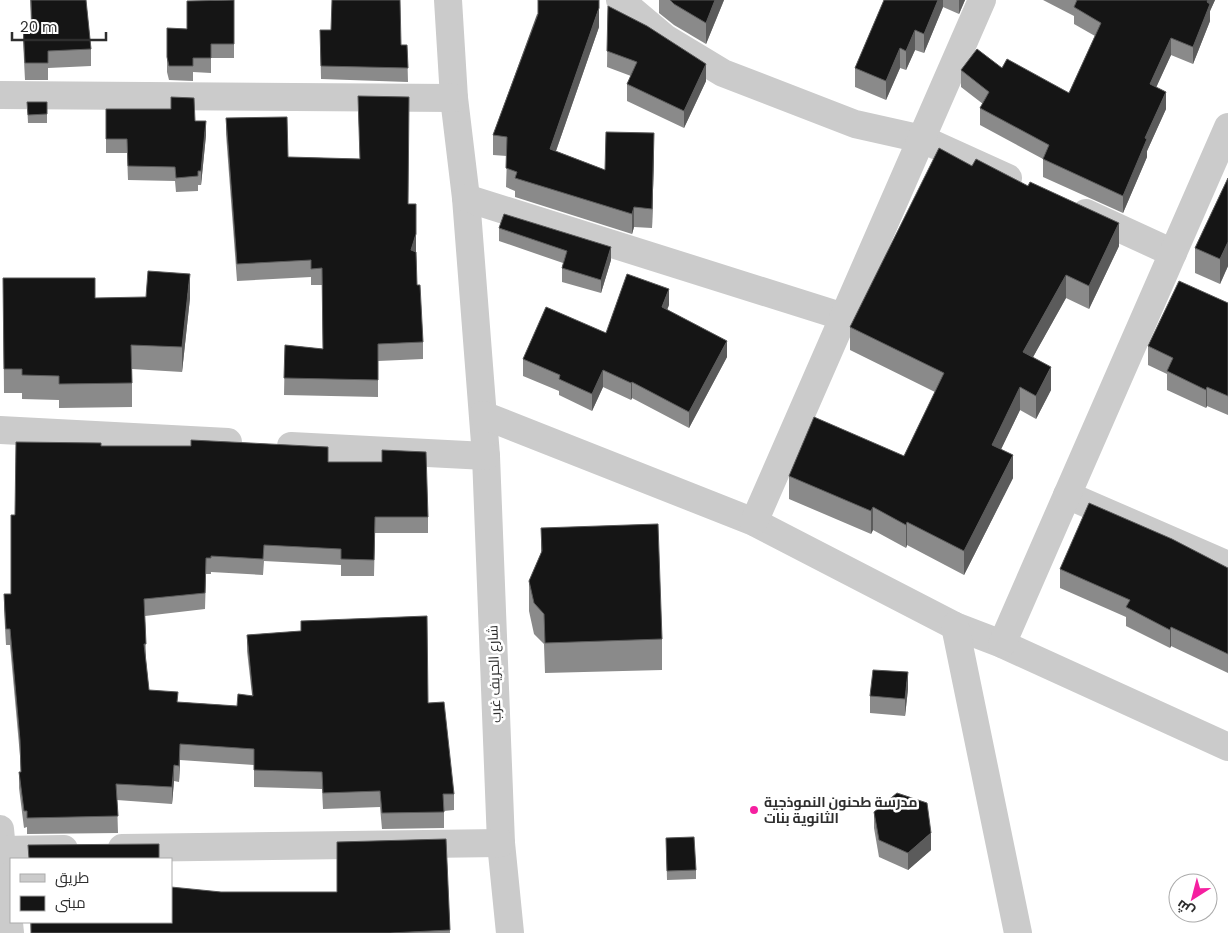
<svg xmlns="http://www.w3.org/2000/svg" width="1228" height="933" viewBox="0 0 1228 933" font-family="Poppins,Cairo,sans-serif">
<style>
.lines{fill:none;stroke-linecap:round;stroke-linejoin:round}
.minor{stroke:#cbcbcb;stroke-width:28}
.wall{fill:#8a8a8a}
.shaded-wall{fill:#5b5b5b}
.building{fill:#151515;stroke:#5b5b5b}
.poi-dot{fill:#f51fa0;stroke:#fff;stroke-width:2}
.labels{text-anchor:middle;dominant-baseline:central;stroke-width:5;stroke-linejoin:round;paint-order:stroke}
.street-label{font-size:14px;fill:#2e2e2e;stroke:#fff}
.poi-label{font-size:14px;font-weight:bold;fill:#2e2e2e;stroke:#fff;text-anchor:start}
</style>
<rect width="100%" height="100%" fill="#fff"/>
<g class="lines">
<g class="minor">
<path d="M448,0L454,98L466,198L486,456L501,843L510,933"/>
<path d="M620,0L665,38L723,73L855,124L922,139L1008,178"/>
<path d="M0,95L454,98"/>
<path d="M466,198L844,317"/>
<path d="M1086,213L1173,253"/>
<path d="M483,415L754,522L955,626L1002,644L1228,747"/>
<path d="M0,430L228,442"/>
<path d="M291,446L486,456"/>
<path d="M1067,495L1228,565"/>
<path d="M754,522L982,0"/>
<path d="M955,626L1018,933"/>
<path d="M1002,644L1228,127"/>
<path d="M0,829L10,933"/>
<path d="M122,848L501,843"/>
<path d="M1,850L64,849"/>
</g>
</g>
<g class="wall">
<path d="M30,0H86L91,49V66L48,68V80H25L23,41V24H31Z"/>
<path d="M234,0V58H211V73L193,72V81L169,80L167,72V28L187,29Z"/>
<path d="M659,0H724L706,44L674,25L659,13Z"/>
<path d="M884,0H965L959,14L943,7L924,53L915,50L906,70L900,68L886,100L855,87V68Z"/>
<path d="M1043,0H1215L1210,11V21L1193,64L1171,55L1156,87L1166,109L1147,151V157L1123,213L1043,177V159L980,125V108L983,104L961,87V70L1002,68L1069,93L1095,36L1074,24V16Z"/>
<path d="M608,6L706,81L684,128L627,101V84L631,76L607,67Z"/>
<path d="M537,14L599,27L556,151L605,170L654,152L652,228L634,227L632,234L515,197V191L506,187L507,156L493,155V135Z"/>
<path d="M320,30L401,45H407L408,82L321,79Z"/>
<path d="M358,96L408,204L416,252L417,285L423,342V359L378,361V397L284,395L285,345L323,349L322,285H311V277L237,281L226,134V118L288,157L360,159Z"/>
<path d="M171,97L195,121L206,135L201,185H198V191L176,192L175,181L128,180L127,153H106V109H171Z"/>
<path d="M27,102H47V123H28Z"/>
<path d="M972,166L1119,246L1089,309L1066,298L1033,357L1051,390L1036,419L1020,410L1001,449L1013,478L964,575L907,545L906,548L873,530L871,534L789,499V476L904,456L935,392L850,350V327Z"/>
<path d="M1228,178V266L1220,284L1195,273V248Z"/>
<path d="M499,228L611,260L601,293L562,282V268L563,263L499,241Z"/>
<path d="M3,278L95,298H190L182,372L132,369V407L59,408V400L22,399V393H4Z"/>
<path d="M1228,303V415L1207,406L1206,408L1167,390V374L1148,365V346Z"/>
<path d="M669,305L667,309L727,357L689,428L632,398L631,400L603,387L592,411L559,395V391L523,376V359L606,333Z"/>
<path d="M101,446L328,462L428,517V533H375L374,576H341V565L264,561L263,575L211,572V574H206L205,609L145,616L146,660L149,690L178,702L237,706L252,695L247,651V635L301,631V621L428,703L454,794V810L444,811V828L382,829L380,807L323,809L322,789L254,787V765L180,760L179,782L174,781L172,804L117,800L118,833L27,834V827L24,828L19,788V772H21L20,756L10,645H6L4,610V594H11L15,515Z"/>
<path d="M541,528L662,639V670L545,673L544,644L534,634L529,611V581L541,553Z"/>
<path d="M1228,568V673L1171,646L1170,648L1126,626V617L1060,588V569Z"/>
<path d="M908,689L905,716L870,713V696Z"/>
<path d="M874,812L931,850L908,870L879,857L874,828Z"/>
<path d="M666,838L696,870V879L667,880Z"/>
<path d="M446,839L450,933H31L30,922H171L221,892H337Z"/>
</g>
<g class="shaded-wall">
<path d="M715,0H724L706,44V23Z"/>
<path d="M938,0H943V7L924,53V34Z"/>
<path d="M959,0H965L959,14Z"/>
<path d="M1208,0H1215L1210,11V21L1193,64V47Z"/>
<path d="M599,8V27L550,168V149Z"/>
<path d="M915,30V50L906,70V51Z"/>
<path d="M1171,38V55L1150,101V84Z"/>
<path d="M900,48V68L886,100V81Z"/>
<path d="M706,64V81L684,128V111Z"/>
<path d="M1166,92V109L1147,151V157L1123,213V196L1145,138Z"/>
<path d="M206,121V135L201,185V171Z"/>
<path d="M654,133V152L652,228V209Z"/>
<path d="M634,207V227L632,234V214Z"/>
<path d="M1119,223V246L1089,309V286Z"/>
<path d="M416,234V251L411,266V250Z"/>
<path d="M1228,242V266L1220,284V259Z"/>
<path d="M611,247V260L601,293V280Z"/>
<path d="M190,274V298L182,372V347Z"/>
<path d="M1066,275V298L1023,375V352Z"/>
<path d="M669,289V305L662,323V307Z"/>
<path d="M727,341V357L689,428V412Z"/>
<path d="M1051,367V390L1036,419V396Z"/>
<path d="M603,370V387L592,411V394Z"/>
<path d="M632,382V398L631,400V383Z"/>
<path d="M1020,387V410L992,468V445Z"/>
<path d="M1207,387V406L1206,408V390Z"/>
<path d="M1013,455V478L964,575V551Z"/>
<path d="M873,507V530L871,534V511Z"/>
<path d="M907,522V545L906,548V525Z"/>
<path d="M1171,627V646L1170,648V630Z"/>
<path d="M908,672V689L905,716V699Z"/>
<path d="M180,744V760L179,782V766Z"/>
<path d="M174,765V781L172,804V787Z"/>
<path d="M931,833V850L908,870V853Z"/>
</g>
<g class="building">
<path d="M31,0H86L91,49L48,51V63H25L23,24H32Z"/>
<path d="M234,0V44H211V58H193V66H169L167,57V28L187,29V1Z"/>
<path d="M332,0H400L401,45H407L408,68L321,66L320,30H331Z"/>
<path d="M538,0H599V8L550,149L605,170L606,132L654,133L652,209L634,207L632,214L515,178L517,172L506,168L507,137L493,135L538,14Z"/>
<path d="M670,0H715L706,23L674,4Z"/>
<path d="M884,0H938L924,34L915,30L906,51L900,48L886,81L855,68Z"/>
<path d="M1077,0H1208L1207,2L1210,4L1193,47L1171,38L1150,84L1166,92L1145,138L1147,139L1123,196L1043,159L1049,145L980,108L989,92L961,70L977,49L1002,68L1007,59L1069,93L1101,23L1074,7Z"/>
<path d="M608,6L647,26L706,64L684,111L627,84L637,62L607,51Z"/>
<path d="M358,96L409,97L408,204H416V234L411,250L416,252L417,285H420L423,342L378,344V380L284,378L285,345L323,349L322,268L311,269V260L237,264L226,118L287,117L288,157L360,159Z"/>
<path d="M171,97L194,98L195,121H206L201,171H198V176L176,178L175,167L128,166L127,139H106V109H171Z"/>
<path d="M27,102H47V114L28,115Z"/>
<path d="M939,148L972,166L976,159L1028,186L1030,182L1119,223L1089,286L1066,275L1023,352L1051,367L1036,396L1020,387L992,445L1013,455L964,551L907,522L906,525L873,507L871,511L789,476L814,417L904,456L944,373L850,327Z"/>
<path d="M1228,178V242L1220,259L1195,248Z"/>
<path d="M504,214L611,247L601,280L562,268L567,251L499,228Z"/>
<path d="M148,271L190,274L182,347L131,345L132,383L59,384V376L22,375V369H4L3,278H95V298L146,297Z"/>
<path d="M627,274L669,289L662,307L727,341L689,412L632,382L631,383L603,370L592,394L559,379L560,375L523,359L546,307L606,333Z"/>
<path d="M1179,281L1228,303V396L1207,387L1206,390L1167,371L1173,358L1148,346Z"/>
<path d="M191,440L328,447V462H382V450L426,452L428,517H375L374,560L341,559V549L264,545L263,559L211,556V558H206L205,593L144,599L146,644H144L149,690L178,692L177,702L237,706L238,694L253,696L247,635L301,631V621L427,616L428,703L444,702L454,794H443L444,812L382,813L380,791L323,793L322,772L254,770V749L180,744L179,766L174,765L172,787L116,784L118,816L27,818V811H24L19,772H21L20,740L10,629H6L4,594H11V515H15L16,442L101,443V446H191Z"/>
<path d="M1089,503L1172,539L1228,568V654L1171,627L1170,630L1126,607L1130,600L1060,569Z"/>
<path d="M658,524L662,639L545,643L544,614L534,603L529,581L542,551L541,528Z"/>
<path d="M873,670L908,672L905,699L870,696Z"/>
<path d="M897,793L927,803L931,833L908,853L879,840L874,812Z"/>
<path d="M694,837L696,870L667,871L666,838Z"/>
<path d="M446,839L450,930L390,933H31V922H171V887L221,892H337V842Z"/>
<path d="M159,844V859H29L28,845Z"/>
</g>
<circle class="poi-dot" cx="754" cy="810" r="5"/>
<g class="labels">
<g class="street-label">
<text transform="translate(494 674) rotate(-92)">شارع الجريف غرب</text>
</g>
<g class="poi-label">
<text x="764" y="802">مدرسة طحنون النموذجية<tspan x="764" dy="16">الثانوية بنات</tspan></text>
</g>
</g>
<rect x="10" y="858" width="162" height="65" fill="#ffffff" stroke="#ababab"/>
<rect x="20" y="874" width="25" height="8" fill="#cbcbcb" stroke="#ababab"/>
<text x="55" y="883" font-size="15" fill="#2e2e2e">طريق</text>
<rect x="20" y="896" width="25" height="15" fill="#151515" stroke="#ababab"/>
<text x="55" y="908" font-size="15" fill="#2e2e2e">مبنى</text>
<g transform="translate(1193 898) rotate(216)"><circle r="24" fill="#ffffff" stroke="#ababab"/>
<path d="M0-4L9 19L0 12L-9 19Z" fill="#f51fa0"/>
<text y="-8" font-size="14" font-weight="bold" text-anchor="middle" fill="#2e2e2e">ش</text>
</g>
<path d="M12 32v8h94v-8" fill="none" stroke="#2e2e2e" stroke-width="2.5"/>
<text x="20" y="32" font-size="15" fill="#2e2e2e" stroke="#ffffff" stroke-width="4" paint-order="stroke">20 m</text>
</svg>
